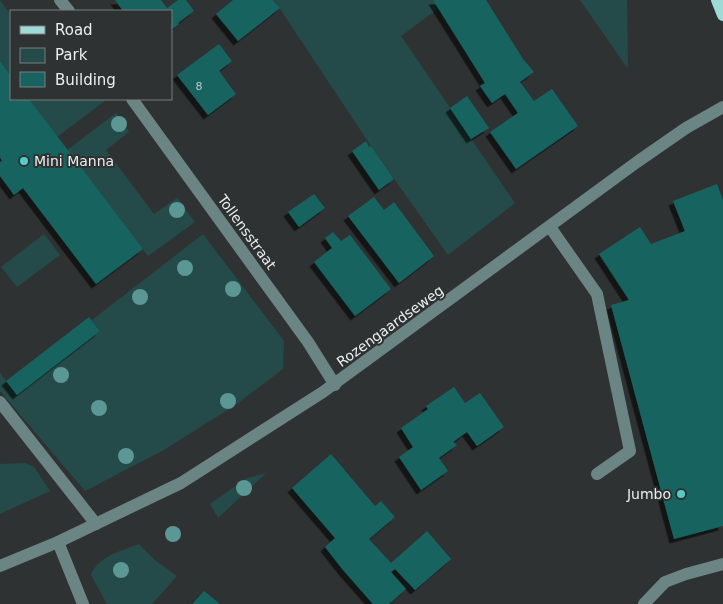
<svg xmlns="http://www.w3.org/2000/svg" width="723" height="604" viewBox="0 0 723 604" font-family="'DejaVu Sans',sans-serif">
<style>
.green{fill:#244b49}
.building{fill:#186361;filter:url(#shadow)}
.lines{fill:none;stroke-linecap:round;stroke-linejoin:round}
.minor{stroke:#6a8584;stroke-width:12}
.major{stroke:#a0dad7;stroke-width:12}
.tree{fill:#5b9795}
.poi-dot{fill:#53cdc9;stroke:#2f3232;stroke-width:2}
.labels{text-anchor:middle;dominant-baseline:central;stroke-width:4;stroke-linejoin:round;paint-order:stroke}
.number-label{font-size:11px;fill:#b6cbcb}
.poi-label{font-size:14px;fill:#ebeeee;stroke:#2f3232;text-anchor:start}
.street-label{font-size:14px;fill:#ebeeee;stroke:#2f3232}
</style>
<defs>
<filter id="shadow"><feDropShadow dx="-4.5" dy="4.5" stdDeviation="0" flood-color="#0009"/></filter>
</defs>
<rect width="100%" height="100%" fill="#2f3232"/>
<g class="green">
<path d="M0,0L11,15V76L0,61Z"/>
<path d="M274,0H433L439,8L401,36L515,203L448,255L371,146Z"/>
<path d="M580,0H627L628,69Z"/>
<path d="M29,99H106V100L57,137Z"/>
<path d="M116,113L129,132L106,150L154,214L177,198L195,222L148,256L67,150Z"/>
<path d="M44,234L60,255L17,287L1,267Z"/>
<path d="M203,234L284,341L283,369L234,406L162,451L85,491L0,391V373L17,395L100,331L92,320Z"/>
<path d="M25,463L34,467L50,491L0,514V464Z"/>
<path d="M266,473L218,518L210,504L247,478Z"/>
<path d="M139,544L156,561L177,576L152,604H107L91,575C98,556 121,551 139,544Z"/>
</g>
<g class="building">
<path d="M115,0H161L167,8L178,0H186L194,11L178,23L179,24L171,30V11H123Z"/>
<path d="M233,0H273L280,8L238,41L216,14Z"/>
<path d="M433,0H486L523,59L534,72L520,82L534,101L552,89L578,126L516,169L490,132L518,113L505,94L492,103L480,86L485,83Z"/>
<path d="M219,44L232,61L219,71L236,94L208,115L177,75Z"/>
<path d="M0,61L11,76V99H29L143,249L96,284L23,188L14,195L0,176V162L2,161L0,157Z"/>
<path d="M467,96L489,128L471,139L450,108Z"/>
<path d="M366,141L369,147L371,146L394,179L379,190L352,151Z"/>
<path d="M717,184L723,200V526L674,539L611,305L629,300L599,254L640,227L651,244L685,231L673,201Z"/>
<path d="M314,194L325,208L299,227L288,212Z"/>
<path d="M374,197L384,210L394,202L434,256L399,283L348,216Z"/>
<path d="M333,232L341,241L350,235L391,289L355,316L314,262L332,248L325,238Z"/>
<path d="M89,317L100,331L17,395L6,381Z"/>
<path d="M454,387L465,403L480,393L504,427L477,446L467,432L453,442L457,445L439,458L448,471L421,490L399,457L413,447L401,428L428,409L426,406Z"/>
<path d="M331,454L375,506L381,501L395,517L369,539L391,563L427,531L451,559L415,590L395,569L391,572L406,589L389,604H373L343,570L325,547L335,538L292,488Z"/>
<path d="M204,591L220,604H192Z"/>
</g>
<g class="lines">
<g class="minor">
<path d="M60,0L69,11"/>
<path d="M132,99L308,342L335,385"/>
<path d="M550,227L597,294L630,451L597,474"/>
<path d="M0,402L96,524"/>
<path d="M58,542L83,604"/>
<path d="M0,566L58,542L181,483L323,392L637,162L686,128L723,107"/>
<path d="M644,604L665,582L686,574L723,564"/>
</g>
<path class="major" d="M717,0L723,15"/>
</g>
<g class="tree">
<circle cx="119" cy="124" r="8"/>
<circle cx="177" cy="210" r="8"/>
<circle cx="185" cy="268" r="8"/>
<circle cx="233" cy="289" r="8"/>
<circle cx="140" cy="297" r="8"/>
<circle cx="61" cy="375" r="8"/>
<circle cx="228" cy="401" r="8"/>
<circle cx="99" cy="408" r="8"/>
<circle cx="126" cy="456" r="8"/>
<circle cx="244" cy="488" r="8"/>
<circle cx="173" cy="534" r="8"/>
<circle cx="121" cy="570" r="8"/>
</g>
<g class="poi-dot">
<circle cx="24" cy="161" r="5"/>
<circle cx="681" cy="494" r="5"/>
</g>
<g class="labels">
<g class="number-label">
<text x="199" y="86">8</text>
</g>
<g class="poi-label">
<text x="34" y="161">Mini Manna</text>
<text x="671" y="494" text-anchor="end">Jumbo</text>
</g>
<g class="street-label">
<text transform="translate(247 232) rotate(54)">Tollensstraat</text>
<text transform="translate(390 326) rotate(-36)">Rozengaardseweg</text>
</g>
</g>
<rect x="10" y="10" width="162" height="90" fill="#2f3232" stroke="#7a7d7d"/>
<rect x="20" y="26" width="25" height="8" fill="#a0dad7" stroke="#7a7d7d"/>
<text x="55" y="35" font-size="15" fill="#ebeeee">Road</text>
<rect x="20" y="48" width="25" height="15" fill="#244b49" stroke="#7a7d7d"/>
<text x="55" y="60" font-size="15" fill="#ebeeee">Park</text>
<rect x="20" y="72" width="25" height="15" fill="#186361" stroke="#7a7d7d"/>
<text x="55" y="85" font-size="15" fill="#ebeeee">Building</text>
</svg>
